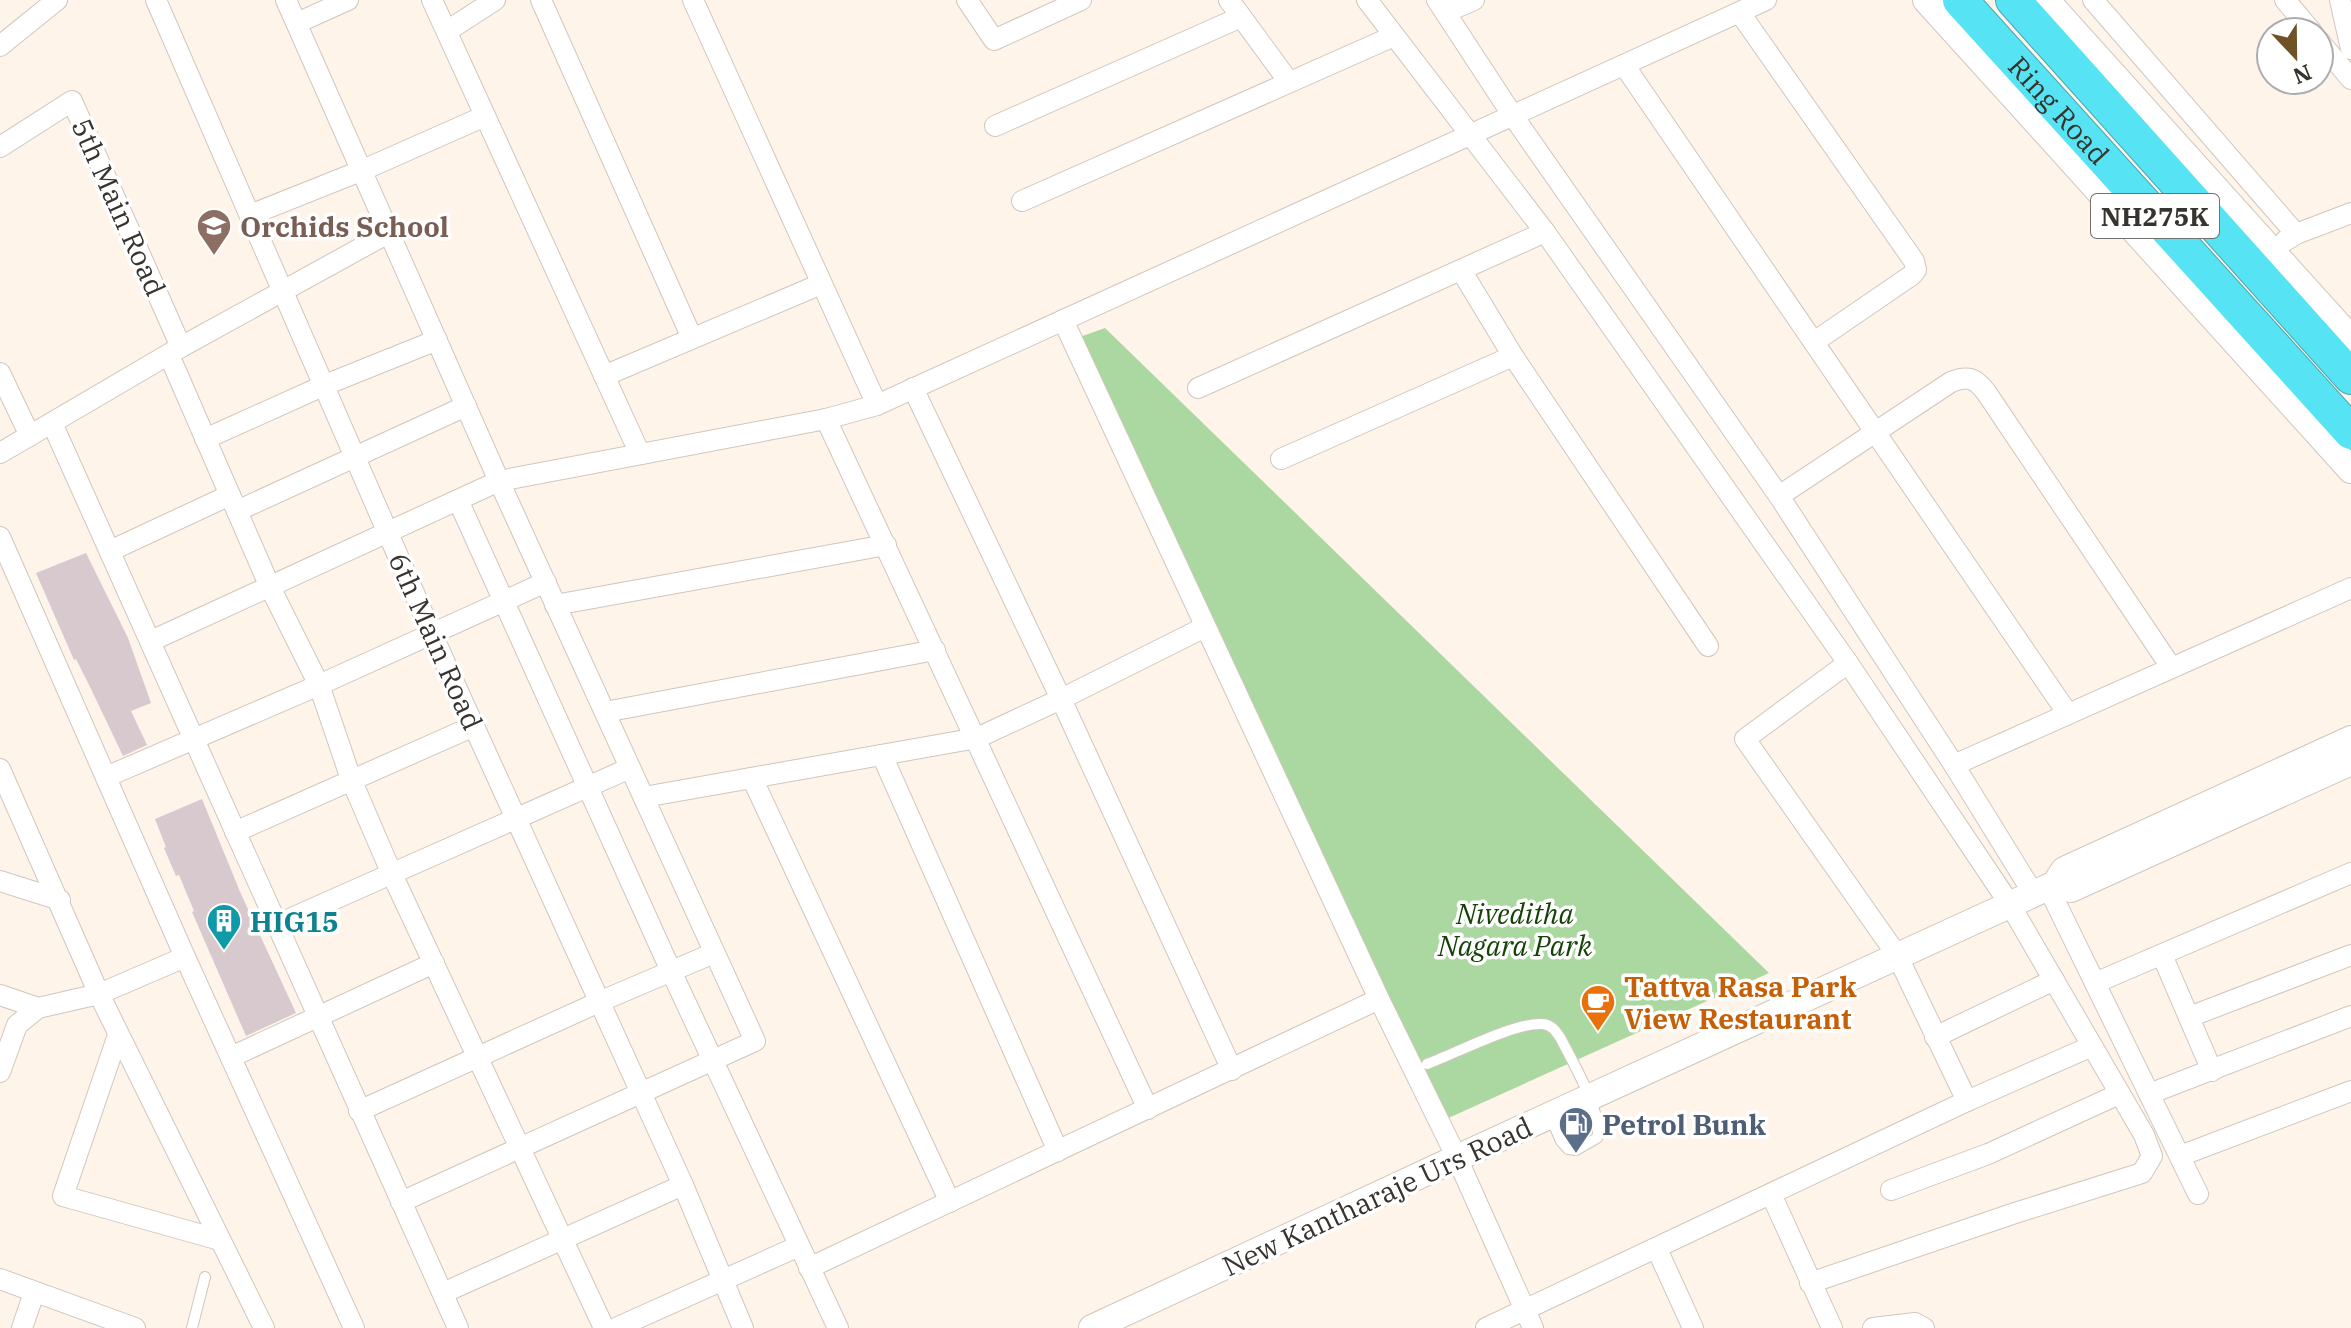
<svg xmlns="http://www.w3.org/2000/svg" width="2351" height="1328" viewBox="0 0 2351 1328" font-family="'IBM Plex Serif',serif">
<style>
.green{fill:#abd7a0}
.building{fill:#d7c9ce}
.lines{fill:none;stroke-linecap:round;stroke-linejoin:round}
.lane-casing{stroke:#d0c6bc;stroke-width:12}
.street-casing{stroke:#d0c6bc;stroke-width:22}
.secondary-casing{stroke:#d0c6bc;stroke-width:28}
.highway-casing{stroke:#4ba5ae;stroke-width:36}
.lane{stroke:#fff;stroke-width:10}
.street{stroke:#fff;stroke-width:20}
.secondary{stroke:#fff;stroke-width:26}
.highway{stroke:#56e3f3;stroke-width:34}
.labels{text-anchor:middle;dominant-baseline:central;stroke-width:7;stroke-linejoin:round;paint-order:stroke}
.shield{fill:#fff;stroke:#73706d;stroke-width:2}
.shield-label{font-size:26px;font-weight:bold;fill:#37332f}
.street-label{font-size:28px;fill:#37332f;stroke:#fff}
.education-label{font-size:28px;font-weight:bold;fill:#785e54;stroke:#fff;text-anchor:start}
.park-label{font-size:28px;font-style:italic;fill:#154206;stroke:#fff}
.culture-label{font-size:28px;font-weight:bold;fill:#0d838f;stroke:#fff;text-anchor:start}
.food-label{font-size:28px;font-weight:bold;fill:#c56008;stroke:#fff;text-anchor:start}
.service-label{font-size:28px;font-weight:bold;fill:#4e5e75;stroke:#fff;text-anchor:start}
</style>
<rect width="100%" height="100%" fill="#fef4ea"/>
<path class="green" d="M1105,328L1769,973L1444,1120L1077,338Z"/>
<g class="building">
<path d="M86,553L128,638L151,703L131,711L147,745L123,756L92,691L76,659L74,660L36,573Z"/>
<path d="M202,799L241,894L296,1013L246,1036L192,912L194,911L179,875L176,876L164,848L166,847L155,819Z"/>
</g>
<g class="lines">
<defs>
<g id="lane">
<path d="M1427,1064C1454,1054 1516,1022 1542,1024C1551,1024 1556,1031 1561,1039C1572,1061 1604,1115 1597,1138L1576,1150L1568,1149L1561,1141L1550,1116"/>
<path d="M192,1328L205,1277"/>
</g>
<g id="street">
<path d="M156,0L431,632L683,1185L743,1328"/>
<path d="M286,0L499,481L755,1041L401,1202"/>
<path d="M432,0L640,454"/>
<path d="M541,0L692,338"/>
<path d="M693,0L877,405"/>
<path d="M967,0L994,40L1081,0"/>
<path d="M1229,0L1289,82"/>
<path d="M1437,0L1513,116L1779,496L1954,765L2033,893"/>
<path d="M2093,0L2296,234"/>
<path d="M2285,0L2312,32"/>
<path d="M2340,0L2351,49"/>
<path d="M1446,12L1474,0"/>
<path d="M1740,13L1914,261L1916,270L1912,275L1814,342"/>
<path d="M297,23L348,0"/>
<path d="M447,31L495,0"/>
<path d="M2319,41L2351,79"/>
<path d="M0,46L57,0"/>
<path d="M1624,65L2068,714"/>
<path d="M995,126L1241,17"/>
<path d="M0,147L72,101L181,347"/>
<path d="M1022,201L1394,36"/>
<path d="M250,215L363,170L485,116"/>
<path d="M1545,232L1848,663L2009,903L2144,1135L2152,1156L2142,1173L2015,1213L1810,1283"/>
<path d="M2285,241L2296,234L2351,213"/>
<path d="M1063,320L1379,999L1457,1158L1533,1328"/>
<path d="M169,355L270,587L319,685L351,779L391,872L604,1328"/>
<path d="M1513,356L1708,646"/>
<path d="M0,373L30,436"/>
<path d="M604,376L821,284"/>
<path d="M913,388L1061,699L1232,1070"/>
<path d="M1198,388L1545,232L1367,0"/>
<path d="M826,419L1148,1109"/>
<path d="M52,423L458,1328"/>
<path d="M205,439L325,385L437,340"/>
<path d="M0,453L181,347L390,232"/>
<path d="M1281,459L1513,356L1461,270"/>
<path d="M1779,496L1951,382C1968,375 1975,378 1986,392L2171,667"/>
<path d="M458,500L671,971L838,1328"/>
<path d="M237,511L466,406"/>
<path d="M0,537L185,957L354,1328"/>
<path d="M110,551L230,495"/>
<path d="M555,605L886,545"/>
<path d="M151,641L499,481L826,419L877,405L1766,0"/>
<path d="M1848,663L1745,739L1897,955L1967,1101"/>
<path d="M605,712L935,650"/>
<path d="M882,755L1058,1151"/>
<path d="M1954,765L2351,588"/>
<path d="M0,769L99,994L264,1328"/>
<path d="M106,777L319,685L546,582"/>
<path d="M752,778L950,1202"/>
<path d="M644,797L977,738L1061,699L1205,627"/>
<path d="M235,832L474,726"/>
<path d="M0,881L60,900"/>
<path d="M2048,887L2198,1194"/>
<path d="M276,925L630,768"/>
<path d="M2162,955L2212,1071"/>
<path d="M2095,983L2351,873"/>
<path d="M0,995L38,1008"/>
<path d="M2189,1017L2351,955"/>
<path d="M118,1035L63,1196L220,1240"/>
<path d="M1935,1037L2054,980"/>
<path d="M231,1057L434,963"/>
<path d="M0,1072L17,1025L38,1008L99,994L185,957"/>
<path d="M2149,1094L2351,1016"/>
<path d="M359,1111L599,1002L714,953"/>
<path d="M2180,1156L2351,1091"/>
<path d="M1891,1190L1988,1154L2119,1094"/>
<path d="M1771,1194L1832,1328"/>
<path d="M1657,1249L1693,1328"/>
<path d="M809,1268L1379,999"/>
<path d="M0,1279L135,1328"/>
<path d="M443,1293L683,1185"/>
<path d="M22,1328L34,1293"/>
<path d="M616,1328L799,1246"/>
<path d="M1486,1328L1967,1101L2092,1046"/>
<path d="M1873,1328L1915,1323L1924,1328"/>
</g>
<g id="secondary">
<path d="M1926,0L2351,470"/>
<path d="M2046,0L2351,339"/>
<path d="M2055,884L2071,889L2351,762"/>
<path d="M1092,1328L1457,1158L2055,884L2064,870L2351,739"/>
</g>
<g id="highway">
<path id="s1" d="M1960,0L2351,432"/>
<path d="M2013,0L2351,377"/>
</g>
</defs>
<use href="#lane" class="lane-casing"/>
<use href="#street" class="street-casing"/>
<use href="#secondary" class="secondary-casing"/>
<use href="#highway" class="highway-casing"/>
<use href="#lane" class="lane"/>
<use href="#street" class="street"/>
<use href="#secondary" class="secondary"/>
<use href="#highway" class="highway"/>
</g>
<defs>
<symbol id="school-pin" viewBox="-11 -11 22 30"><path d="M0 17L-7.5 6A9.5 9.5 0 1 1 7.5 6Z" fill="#8d6e63" stroke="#fff"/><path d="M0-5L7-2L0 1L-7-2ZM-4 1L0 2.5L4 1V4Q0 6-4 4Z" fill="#fff"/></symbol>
<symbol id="building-pin" viewBox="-11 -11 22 30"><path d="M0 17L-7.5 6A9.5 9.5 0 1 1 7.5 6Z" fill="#0f9aa8" stroke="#fff"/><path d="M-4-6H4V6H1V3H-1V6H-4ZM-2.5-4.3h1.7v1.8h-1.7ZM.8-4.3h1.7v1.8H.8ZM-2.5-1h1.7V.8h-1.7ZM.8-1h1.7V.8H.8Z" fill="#fff"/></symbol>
<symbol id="cafe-pin" viewBox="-11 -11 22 30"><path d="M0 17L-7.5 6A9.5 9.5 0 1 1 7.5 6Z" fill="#e8710a" stroke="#fff"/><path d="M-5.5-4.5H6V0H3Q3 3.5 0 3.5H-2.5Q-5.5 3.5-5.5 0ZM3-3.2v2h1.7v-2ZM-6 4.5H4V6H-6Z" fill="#fff"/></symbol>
<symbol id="fuel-pin" viewBox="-11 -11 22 30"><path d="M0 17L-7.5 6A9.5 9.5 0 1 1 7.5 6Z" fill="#5c6f8a" stroke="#fff"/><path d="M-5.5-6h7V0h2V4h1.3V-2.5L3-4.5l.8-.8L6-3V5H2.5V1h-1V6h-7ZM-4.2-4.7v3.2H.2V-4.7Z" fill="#fff"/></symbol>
</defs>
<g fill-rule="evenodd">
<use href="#school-pin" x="194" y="206" width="40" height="54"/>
<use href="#building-pin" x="204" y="901" width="40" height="54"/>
<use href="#cafe-pin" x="1578" y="982" width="40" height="54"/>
<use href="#fuel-pin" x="1556" y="1104" width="40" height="54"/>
</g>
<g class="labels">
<rect class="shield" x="2091" y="194" width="128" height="44" rx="6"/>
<g class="shield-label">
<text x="2155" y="216">NH275K</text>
</g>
<g class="street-label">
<text stroke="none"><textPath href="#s1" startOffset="148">Ring Road</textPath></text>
<text transform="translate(119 207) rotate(66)">5th Main Road</text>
<text transform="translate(436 641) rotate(66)">6th Main Road</text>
<text transform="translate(1377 1196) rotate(-25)">New Kantharaje Urs Road</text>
</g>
<g class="education-label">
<text x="240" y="226">Orchids School</text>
</g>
<g class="park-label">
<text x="1515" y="913">Niveditha<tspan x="1515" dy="32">Nagara Park</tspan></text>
</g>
<g class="culture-label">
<text x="250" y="921">HIG15</text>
</g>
<g class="food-label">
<text x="1624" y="986">Tattva Rasa Park<tspan x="1624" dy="32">View Restaurant</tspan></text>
</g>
<g class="service-label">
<text x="1602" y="1124">Petrol Bunk</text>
</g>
</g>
<g transform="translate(2295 56) rotate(158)"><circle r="38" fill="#ffffff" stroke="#afadac" stroke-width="2"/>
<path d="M0-6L14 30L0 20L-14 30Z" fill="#705227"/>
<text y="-12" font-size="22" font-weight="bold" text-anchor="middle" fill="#37332f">N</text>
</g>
</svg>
